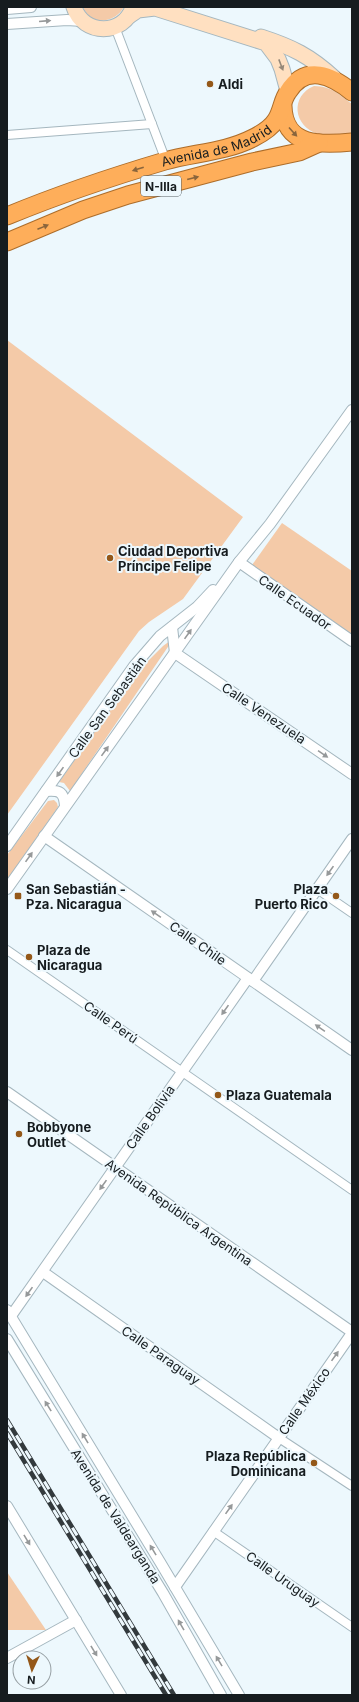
<svg xmlns="http://www.w3.org/2000/svg" width="359" height="1702" viewBox="0 0 359 1702" font-family="Inter,sans-serif">
<style>
.green{fill:#f4caa8}
.lines{fill:none;stroke-linecap:round;stroke-linejoin:round}
.pedestrian-casing{stroke:#a5b7bf;stroke-width:10}
.minor-casing{stroke:#a5b7bf;stroke-width:12}
.secondary-casing{stroke:#a5b7bf;stroke-width:17}
.trunk-casing{stroke:#ad6d2a;stroke-width:19}
.pedestrian{stroke:#fff;stroke-width:8}
.minor{stroke:#fff;stroke-width:10}
.secondary{stroke:#ffe0c1;stroke-width:15}
.trunk{stroke:#feae5a;stroke-width:17}
.rail-casing{stroke:#333a3d;stroke-width:4.5}
.rail{stroke:#edf8fd;stroke-width:3;stroke-dasharray:9;stroke-linecap:butt}
.oneway{fill:#96999a}
.oneway2{fill:#968878}
.oneway3{fill:#8a653c}
.poi-dot{fill:#945819;stroke:#edf8fd;stroke-width:1.5}
.labels{text-anchor:middle;dominant-baseline:central;stroke-width:4;stroke-linejoin:round;paint-order:stroke}
.shield{fill:#edf8fd;stroke:#565e62;stroke-width:1}
.shield-label{font-size:12px;font-weight:bold;fill:#161c1f}
.poi-label{font-size:13px;font-weight:bold;fill:#161c1f;stroke:#edf8fd;text-anchor:start}
.street-label{font-size:13px;fill:#161c1f;stroke:#edf8fd}
</style>
<rect width="100%" height="100%" fill="#edf8fd"/>
<g class="green">
<path d="M83,7H124C115,23 91,27 83,7Z"/>
<path d="M314,86C333,87 337,93 352,104V135C342,136 328,137 318,134C293,126 290,96 314,86Z"/>
<path d="M7,340L243,517L183,599L149,622L139,631L7,815Z"/>
<path d="M282,523L352,571V635L252,565Z"/>
<path d="M174,638L70,791L64,783L59,782L139,670L163,646Z"/>
<path d="M54,800L57,803L58,807L7,880V855L48,801Z"/>
<path d="M7,1572L46,1630H7Z"/>
</g>
<g class="lines">
<defs>
<g id="pedestrian">
<path d="M115,27L163,153"/>
<path d="M7,135L152,124"/>
<path d="M317,889L352,913"/>
<path d="M7,950L352,1190"/>
<path d="M279,1438L352,1486"/>
<path d="M213,1531L352,1627"/>
</g>
<g id="minor">
<path d="M7,9L31,7"/>
<path d="M7,24L67,20L82,21"/>
<path d="M239,562L352,641"/>
<path d="M172,627L175,653L352,774"/>
<path d="M46,791C60,790 64,792 65,806"/>
<path d="M44,836L352,1050"/>
<path d="M7,846L134,666L160,636L197,607L213,590"/>
<path d="M7,889L239,562L270,524L352,410"/>
<path d="M253,981L352,839"/>
<path d="M7,1092L352,1332"/>
<path d="M43,1272L279,1438"/>
<path d="M7,1310L160,1562L239,1695"/>
<path d="M11,1316L248,978"/>
<path d="M7,1339L163,1593L221,1695"/>
<path d="M7,1506L121,1695"/>
<path d="M175,1587L352,1333"/>
<path d="M7,1658L76,1620"/>
</g>
<g id="secondary">
<path d="M74,7C83,36 124,36 133,7"/>
<path d="M129,16L138,10L155,8L266,43L278,59L282,69L288,91"/>
<path d="M261,37C292,47 310,56 334,78"/>
</g>
<g id="trunk">
<path d="M283,106C284,147 321,145 352,142"/>
<path id="s1" d="M7,216C58,195 111,177 165,161C193,153 226,152 253,138C261,134 271,128 276,120C282,111 282,100 288,92C306,63 332,76 352,92"/>
<path d="M7,242L83,210L128,195L252,162L299,152L319,143"/>
</g>
</defs>
<use href="#pedestrian" class="pedestrian-casing"/>
<use href="#minor" class="minor-casing"/>
<use href="#secondary" class="secondary-casing"/>
<use href="#trunk" class="trunk-casing"/>
<use href="#pedestrian" class="pedestrian"/>
<use href="#minor" class="minor"/>
<use href="#secondary" class="secondary"/>
<use href="#trunk" class="trunk"/>
<defs>
<g id="rail">
<path d="M7,1420L174,1695"/>
<path d="M7,1433L166,1695"/>
</g>
</defs>
<use href="#rail" class="rail-casing"/>
<use href="#rail" class="rail"/>
</g>
<defs><path id="oneway-solid" d="M-6-.8H1V-3.2L6.5 0L1 3.2V.8H-6Z"/></defs>
<g class="oneway">
<use href="#oneway-solid" transform="translate(45 21) rotate(-5)"/>
<use href="#oneway-solid" transform="translate(188 634) rotate(-55)"/>
<use href="#oneway-solid" transform="translate(105 751) rotate(-54)"/>
<use href="#oneway-solid" transform="translate(323 754) rotate(34)"/>
<use href="#oneway-solid" transform="translate(60 772) rotate(125)"/>
<use href="#oneway-solid" transform="translate(29 857) rotate(-55)"/>
<use href="#oneway-solid" transform="translate(330 871) rotate(125)"/>
<use href="#oneway-solid" transform="translate(156 914) rotate(-145)"/>
<use href="#oneway-solid" transform="translate(225 1010) rotate(125)"/>
<use href="#oneway-solid" transform="translate(320 1028) rotate(-145)"/>
<use href="#oneway-solid" transform="translate(103 1185) rotate(125)"/>
<use href="#oneway-solid" transform="translate(29 1292) rotate(125)"/>
<use href="#oneway-solid" transform="translate(335 1356) rotate(-55)"/>
<use href="#oneway-solid" transform="translate(48 1406) rotate(-122)"/>
<use href="#oneway-solid" transform="translate(85 1438) rotate(-121)"/>
<use href="#oneway-solid" transform="translate(229 1509) rotate(-55)"/>
<use href="#oneway-solid" transform="translate(27 1540) rotate(59)"/>
<use href="#oneway-solid" transform="translate(153 1550) rotate(-121)"/>
<use href="#oneway-solid" transform="translate(181 1625) rotate(-120)"/>
<use href="#oneway-solid" transform="translate(94 1651) rotate(59)"/>
<use href="#oneway-solid" transform="translate(219 1661) rotate(-121)"/>
</g>
<use class="oneway2" href="#oneway-solid" transform="translate(281 65) rotate(69)"/>
<g class="oneway3">
<use href="#oneway-solid" transform="translate(293 132) rotate(48)"/>
<use href="#oneway-solid" transform="translate(138 169) rotate(163)"/>
<use href="#oneway-solid" transform="translate(193 178) rotate(-14)"/>
<use href="#oneway-solid" transform="translate(43 227) rotate(-22)"/>
</g>
<g class="poi-dot">
<circle cx="210" cy="84" r="4"/>
<circle cx="110" cy="558" r="4"/>
<rect x="14" y="892" width="8" height="8" rx="2"/>
<circle cx="336" cy="896" r="4"/>
<circle cx="29" cy="957" r="4"/>
<circle cx="218" cy="1095" r="4"/>
<circle cx="19" cy="1134" r="4"/>
<circle cx="314" cy="1463" r="4"/>
</g>
<g class="labels">
<rect class="shield" x="141" y="176" width="40" height="20" rx="3"/>
<g class="shield-label">
<text x="161" y="186">N-IIIa</text>
</g>
<g class="poi-label">
<text x="218" y="84">Aldi</text>
<text x="118" y="551">Ciudad Deportiva<tspan x="118" dy="15">Príncipe Felipe</tspan></text>
<text x="26" y="889">San Sebastián -<tspan x="26" dy="15">Pza. Nicaragua</tspan></text>
<text x="328" y="889" text-anchor="end">Plaza<tspan x="328" dy="15">Puerto Rico</tspan></text>
<text x="37" y="950">Plaza de<tspan x="37" dy="15">Nicaragua</tspan></text>
<text x="226" y="1095">Plaza Guatemala</text>
<text x="27" y="1127">Bobbyone<tspan x="27" dy="15">Outlet</tspan></text>
<text x="306" y="1456" text-anchor="end">Plaza República<tspan x="306" dy="15">Dominicana</tspan></text>
</g>
<g class="street-label">
<text stroke="none"><textPath href="#s1" startOffset="221">Avenida de Madrid</textPath></text>
<text transform="translate(295 602) rotate(35)">Calle Ecuador</text>
<text transform="translate(107 707) rotate(-54)">Calle San Sebastián</text>
<text transform="translate(264 713) rotate(34)">Calle Venezuela</text>
<text transform="translate(198 943) rotate(35)">Calle Chile</text>
<text transform="translate(111 1022) rotate(35)">Calle Perú</text>
<text transform="translate(150 1117) rotate(-55)">Calle Bolivia</text>
<text transform="translate(179 1212) rotate(35)">Avenida República Argentina</text>
<text transform="translate(161 1355) rotate(35)">Calle Paraguay</text>
<text transform="translate(304 1401) rotate(-55)">Calle México</text>
<text transform="translate(116 1516) rotate(58)">Avenida de Valdearganda</text>
<text transform="translate(283 1579) rotate(35)">Calle Uruguay</text>
</g>
</g>
<rect width="359" height="1702" fill="none" stroke="#161c1f" stroke-width="16"/>
<g transform="translate(32 1670) rotate(184)"><circle r="19" fill="#edf8fd" stroke="#97a0a4"/>
<path d="M0-3L7 15L0 10L-7 15Z" fill="#945819"/>
<text y="-6" font-size="11" font-weight="bold" text-anchor="middle" fill="#161c1f">N</text>
</g>
</svg>
